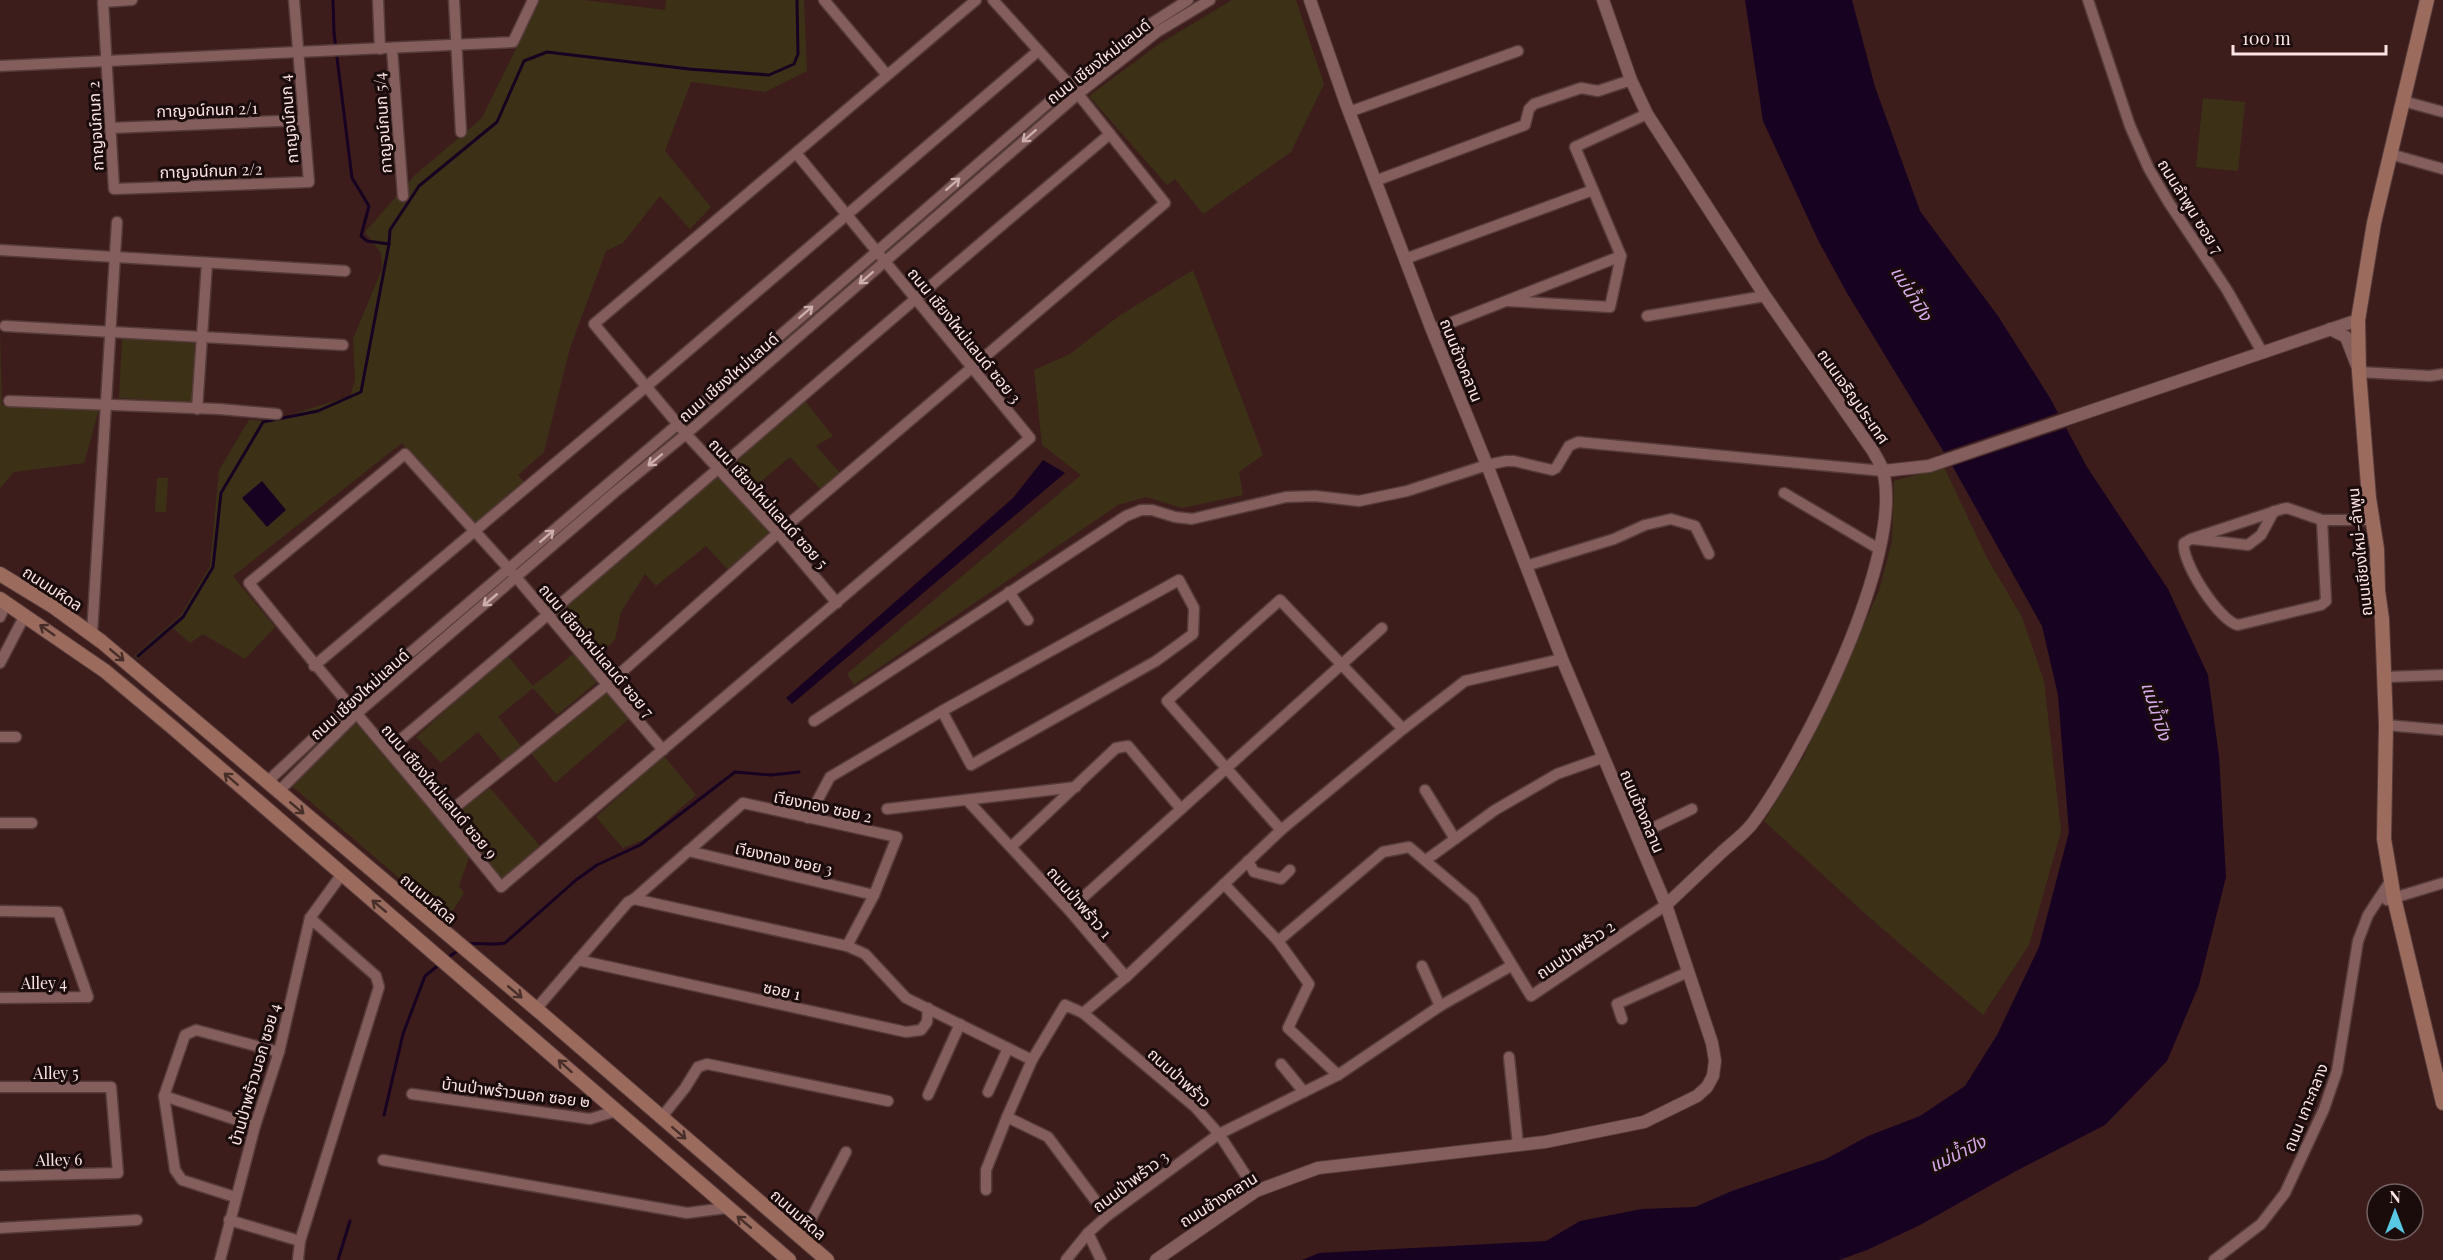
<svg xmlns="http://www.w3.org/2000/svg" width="2443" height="1260" viewBox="0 0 2443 1260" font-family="'Playfair Display','Noto Sans Thai',serif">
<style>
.green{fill:#3c3117}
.water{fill:#180221}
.pier{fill:#3c1d1c}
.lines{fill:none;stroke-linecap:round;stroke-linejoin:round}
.stream{stroke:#180221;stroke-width:3}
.minor-casing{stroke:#563b3b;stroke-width:13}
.tertiary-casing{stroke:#563b3b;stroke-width:14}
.secondary-casing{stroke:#563b3b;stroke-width:16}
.minor{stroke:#845e5d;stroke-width:10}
.tertiary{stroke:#845e5d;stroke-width:12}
.secondary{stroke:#9b6c5e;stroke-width:14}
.oneway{stroke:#cbaead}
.oneway2{stroke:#472e28}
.labels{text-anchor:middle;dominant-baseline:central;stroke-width:6;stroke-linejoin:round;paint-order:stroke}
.street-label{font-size:16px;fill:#fbe4e3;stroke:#1a0c0b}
.water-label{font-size:18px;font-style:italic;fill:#d7abe9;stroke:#1a0c0b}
</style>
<rect width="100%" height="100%" fill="#3c1d1c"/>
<g class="green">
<path d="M540,0H584L665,10L666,0H804L807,71L765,92L691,82L665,151L711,207L690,229L660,196L623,243L606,251L570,348L544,452L518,475L526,484L477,526L402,443L233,576L275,627L245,659L203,634L190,643L173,628L138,659L134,656L181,615L210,566L219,470L249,420L271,421L350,396L355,380L353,339L382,269L381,253L365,232L415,175L482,118Z"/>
<path d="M1232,0H1296L1324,84L1291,152L1203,214L1175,179L1167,185L1089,96L1159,44Z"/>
<path d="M2203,98L2245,102L2238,171L2196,167Z"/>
<path d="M1193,270L1263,455L1239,472L1243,495L1182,508L1146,497L1118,505L854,685L847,674L1081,475L1042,445L1034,370L1070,354L1119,316Z"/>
<path d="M0,331L2,405L99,409L84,463L14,472L0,488Z"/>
<path d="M122,338L195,343L192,402L119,398Z"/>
<path d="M804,400L833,436L816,446L840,473L821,490L790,457L753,488L732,466Z"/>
<path d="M1944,467L1987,558L2022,617L2044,681L2061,831L2029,945L1983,1015L1870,918L1764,821L1804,756L1879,591L1892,541L1894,481Z"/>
<path d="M717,474L772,532L729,571L706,546L656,586L645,574L621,612L615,640L594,659L555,616Z"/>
<path d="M157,478H168L166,512H155Z"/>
<path d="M573,654L597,682L557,715L533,688L498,717L522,747L502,761L478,732L441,763L416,737L507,655L533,686Z"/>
<path d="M607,690L630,718L555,783L531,753Z"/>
<path d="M356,722L440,817L469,857L459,886L464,893L447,919L292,786Z"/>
<path d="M664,756L696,795L645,839L623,848L596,817Z"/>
<path d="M490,788L540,846L501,882L449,817Z"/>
</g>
<g class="water">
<path d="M1745,0H1852L1875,87L1920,211L1998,316L2050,398L2087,467L2168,589L2208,675L2219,756L2226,877L2199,985L2167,1061L2105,1125L2016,1171L1920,1225L1867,1250L1839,1260H1302L1319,1253L1546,1241L1580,1221L1642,1209L1695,1207L1732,1191L1826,1159L1868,1136L1920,1116L1965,1086L1997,1035L2039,947L2069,832L2058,695L2042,626L1953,467L1847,293L1818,240L1763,121Z"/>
<path d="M1043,460L1065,473L792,704L786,698L1013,498Z"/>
<path d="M262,481L286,510L267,527L242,498Z"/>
</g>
<path class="pier" d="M2061,412L2069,427L1950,467L1941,453Z"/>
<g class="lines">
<g class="stream">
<path d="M333,0L334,33L352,178L369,206L361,236L367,241L389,244"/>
<path d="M138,656L183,617L213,567L221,493L263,422L318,411L361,392L389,244L390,230L419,186L497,122L524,61L547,52L689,69L769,75L794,64L798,54L797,0"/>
<path d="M466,944C479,942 492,946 505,943L576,880L597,865L640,845L735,772L771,775L799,772"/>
<path d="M447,958L459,950"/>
<path d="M384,1115L403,1034L425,976L440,964"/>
<path d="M338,1260L350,1221"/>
</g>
<defs>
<g id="minor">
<path d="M132,0L103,2L114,189L309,182L294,0"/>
<path d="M378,0L380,49"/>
<path d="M454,0L461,132"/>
<path d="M824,0L887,75"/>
<path d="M2088,0L2130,126L2149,169L2169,203L2227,290L2262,352"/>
<path d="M392,49L403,196"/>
<path d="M0,66L513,42L533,0"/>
<path d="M2403,101L2443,112"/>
<path d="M1349,112L1518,51"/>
<path d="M111,128L304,120"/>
<path d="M2390,154L2443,169"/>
<path d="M1375,181L1525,125L1529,109L1534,104L1581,88L1598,91L1631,80"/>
<path d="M0,250L345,271"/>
<path d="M1405,259L1593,190"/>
<path d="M1507,301L1610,307L1621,256L1575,147L1647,114"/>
<path d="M1647,316L1765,296"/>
<path d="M5,326L343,345"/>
<path d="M1432,330L1621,256"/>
<path d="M2359,372L2430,376L2443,374"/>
<path d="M9,401L219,409L277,414"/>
<path d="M197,409L207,263"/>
<path d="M1784,493L1879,549"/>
<path d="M2322,520L2326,601L2321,605L2238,625C2220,622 2181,562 2184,543L2191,539L2282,509L2287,508L2322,520H2372"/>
<path d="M2193,539L2248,545L2261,535L2274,511"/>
<path d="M1526,566L1614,539L1645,525L1671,519L1695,526L1709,554"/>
<path d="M1009,592L1028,620"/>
<path d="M837,603L778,533L686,434L594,324L976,0"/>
<path d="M0,617L6,603"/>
<path d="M92,634L117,222"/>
<path d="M0,663L25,615"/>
<path d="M314,666L647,386L1038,51"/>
<path d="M2385,677L2443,675"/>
<path d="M814,721L1126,516L1141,510H1152L1175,517L1192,519L1286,497L1315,496L1359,501L1407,491L1487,465L1506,461H1514L1552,470L1556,468L1569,446L1578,442L1883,471"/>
<path d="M2386,725L2443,730"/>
<path d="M0,737H16"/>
<path d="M388,750C631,547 867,337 1110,134"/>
<path d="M663,750L509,569L405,454L249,583C331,687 419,784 501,887L1030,438L796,153"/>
<path d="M267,782L348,706L678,424L1069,85L1152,23L1188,0"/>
<path d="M1425,790L1455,839"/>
<path d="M278,792L355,715L615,492L686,434L1078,94L1157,32L1210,0"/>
<path d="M967,800L1069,910L1126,977"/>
<path d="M887,809L1076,787"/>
<path d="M444,816L607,685L778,533L1165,203L1078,94L993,0"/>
<path d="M808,818L830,777L942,711L1179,580L1194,608L1193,634L1156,661L971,765L942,711"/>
<path d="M0,823H32"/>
<path d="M1281,830L1167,701L1280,600L1403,729"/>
<path d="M1636,836L1692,809"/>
<path d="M1011,847L1116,748L1128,746L1181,809"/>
<path d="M688,851L874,895"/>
<path d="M1426,860L1495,810L1557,774L1602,758"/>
<path d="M1248,861L1254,872L1281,879L1290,870"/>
<path d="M1224,884L1278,941L1309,984L1288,1028L1338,1075"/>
<path d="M634,899L847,946L865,954L906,998L1032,1060"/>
<path d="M2387,900L2443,883"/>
<path d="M1069,910L1382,628"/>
<path d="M0,911L58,912L88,997L0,998"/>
<path d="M1278,941L1383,852L1409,847L1473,901L1531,996L1666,905"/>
<path d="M578,960L906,1032L921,1030L927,1022L928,1008"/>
<path d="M1422,966L1440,1006"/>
<path d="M536,1009L628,902L634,899L743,803L897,837L874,895L847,946"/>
<path d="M1083,1013L1126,977L1281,830L1403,729L1465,681L1562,659"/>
<path d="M1622,1019L1617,1004L1688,972"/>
<path d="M1509,1057L1518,1145"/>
<path d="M1281,1064L1304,1092"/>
<path d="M0,1087H111L118,1173L0,1176"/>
<path d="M988,1092L1008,1048"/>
<path d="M412,1094L590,1119L616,1111"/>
<path d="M928,1095L960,1024"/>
<path d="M164,1096L255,1126"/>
<path d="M1007,1117L1048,1137L1107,1216"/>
<path d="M661,1118L685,1088L698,1067L707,1064L888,1101"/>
<path d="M383,1160L687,1213L726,1208"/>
<path d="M986,1190V1170L1007,1117L1032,1060L1065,1005L1083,1013L1195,1107L1219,1134L1256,1191"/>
<path d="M235,1197L182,1180L175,1170L164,1096L185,1035L196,1030L279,1052"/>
<path d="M229,1220L300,1241"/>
<path d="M0,1228L137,1220"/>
<path d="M1088,1233L1101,1260"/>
<path d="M801,1238L846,1152"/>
<path d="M220,1260L255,1126L279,1052L310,918L342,874"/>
<path d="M298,1260L300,1241L379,987L376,976L310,918"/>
<path d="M1066,1260L1088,1233L1107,1216L1219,1134L1338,1075L1440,1006L1511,966"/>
<path d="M2214,1260L2261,1224L2285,1193L2324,1109L2337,1071L2358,941L2368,915L2391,880"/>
</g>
<g id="tertiary">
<path d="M1603,0L1631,80L1647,114L1765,296L1873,451C1876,457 1881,464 1883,471C1905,555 1803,756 1752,824C1744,834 1732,843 1722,852C1703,870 1684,888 1666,905"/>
<path d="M2330,329L2346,337L2358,368"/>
<path d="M1883,471L1929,466L2358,320"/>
<path d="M1156,1260L1256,1191L1318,1168L1545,1142L1644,1122L1697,1096L1707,1087L1713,1076L1715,1061L1712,1043L1666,905L1562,659L1487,465L1432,330L1345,101L1310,0"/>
</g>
<g id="secondary">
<path d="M2427,0L2374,223L2358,320L2359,372L2369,498L2377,549L2378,591L2382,619L2386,725L2384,839L2394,898L2443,1103"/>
<path d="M0,574L54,607L102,642L541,1013L827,1260"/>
<path d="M0,599L105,671L172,727L789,1260"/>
</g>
</defs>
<use href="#minor" class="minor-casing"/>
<use href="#tertiary" class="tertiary-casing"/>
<use href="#secondary" class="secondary-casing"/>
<use href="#minor" class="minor"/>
<use href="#tertiary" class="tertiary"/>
<use href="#secondary" class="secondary"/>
</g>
<defs><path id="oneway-shaft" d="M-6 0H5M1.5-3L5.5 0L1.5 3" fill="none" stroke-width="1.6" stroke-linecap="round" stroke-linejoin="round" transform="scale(1.5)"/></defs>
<g class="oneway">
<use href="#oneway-shaft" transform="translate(1029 136) rotate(139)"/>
<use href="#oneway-shaft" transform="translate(953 184) rotate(-41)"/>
<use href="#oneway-shaft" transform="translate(866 278) rotate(139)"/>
<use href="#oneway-shaft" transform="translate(806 312) rotate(-41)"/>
<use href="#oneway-shaft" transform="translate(655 460) rotate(141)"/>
<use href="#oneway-shaft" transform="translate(547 536) rotate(-41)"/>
<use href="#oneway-shaft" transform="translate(490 600) rotate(140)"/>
</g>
<g class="oneway2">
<use href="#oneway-shaft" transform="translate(47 630) rotate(-145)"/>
<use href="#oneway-shaft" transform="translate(117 655) rotate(40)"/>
<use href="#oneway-shaft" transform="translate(231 779) rotate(-139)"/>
<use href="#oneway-shaft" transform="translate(297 808) rotate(40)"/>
<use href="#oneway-shaft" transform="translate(379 906) rotate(-140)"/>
<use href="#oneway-shaft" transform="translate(515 992) rotate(40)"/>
<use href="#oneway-shaft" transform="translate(565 1066) rotate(-138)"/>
<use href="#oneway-shaft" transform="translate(679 1133) rotate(41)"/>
<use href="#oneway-shaft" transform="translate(744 1222) rotate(-140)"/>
</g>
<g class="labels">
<g class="street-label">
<text transform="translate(1098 61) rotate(-38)">ถนน เชียงใหม่แลนด์</text>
<text transform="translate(207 109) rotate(-2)">กาญจน์กนก 2/1</text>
<text transform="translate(288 119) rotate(-95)">กาญจน์กนก 4</text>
<text transform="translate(382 123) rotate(-94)">กาญจน์กนก 5/4</text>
<text transform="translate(95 126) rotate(-93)">กาญจน์กนก 2</text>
<text transform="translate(211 170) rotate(-2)">กาญจน์กนก 2/2</text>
<text transform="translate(2191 206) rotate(58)">ถนนลำพูน ซอย 7</text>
<text transform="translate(965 335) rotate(51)">ถนน เชียงใหม่แลนด์ ซอย 3</text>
<text transform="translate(1462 360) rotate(68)">ถนนช้างคลาน</text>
<text transform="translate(728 377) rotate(-41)">ถนน เชียงใหม่แลนด์</text>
<text transform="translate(1854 396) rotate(55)">ถนนเจริญประเทศ</text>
<text transform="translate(769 503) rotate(48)">ถนน เชียงใหม่แลนด์ ซอย 5</text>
<text transform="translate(2359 552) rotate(-96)">ถนนเชียงใหม่-ลำพูน</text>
<text transform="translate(53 588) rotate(33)">ถนนมหิดล</text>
<text transform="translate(597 650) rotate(50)">ถนน เชียงใหม่แลนด์ ซอย 7</text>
<text transform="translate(359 694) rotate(-42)">ถนน เชียงใหม่แลนด์</text>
<text transform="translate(440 791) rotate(50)">ถนน เชียงใหม่แลนด์ ซอย 9</text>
<text transform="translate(823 806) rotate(12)">เาียงทอง ซอย 2</text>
<text transform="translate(1643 811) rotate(67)">ถนนช้างคลาน</text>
<text transform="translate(784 858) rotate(13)">เาียงทอง ซอย 3</text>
<text transform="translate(429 898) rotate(40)">ถนนมหิดล</text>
<text transform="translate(1080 902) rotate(49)">ถนนป่าพร้าว 1</text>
<text transform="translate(1575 949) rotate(-34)">ถนนป่าพร้าว 2</text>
<text x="44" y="982">Alley 4</text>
<text transform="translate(782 990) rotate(12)">ซอย 1</text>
<text x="56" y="1072">Alley 5</text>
<text transform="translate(254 1074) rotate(-74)">บ้านป่าพร้าวนอก ซอย 4</text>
<text transform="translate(1180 1077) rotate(42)">ถนนป่าพร้าว</text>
<text transform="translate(516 1092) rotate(7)">บ้านป่าพร้าวนอก ซอย ๒</text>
<text transform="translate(2305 1107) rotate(-68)">ถนน เกาะกลาง</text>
<text transform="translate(59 1159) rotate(-1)">Alley 6</text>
<text transform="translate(1130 1181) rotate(-37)">ถนนป่าพร้าว 3</text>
<text transform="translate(1218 1199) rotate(-32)">ถนนช้างคลาน</text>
<text transform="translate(799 1214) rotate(41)">ถนนมหิดล</text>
</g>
<g class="water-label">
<text transform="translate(1912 293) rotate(58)">แม่น้ำปิง</text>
<text transform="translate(2157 711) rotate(72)">แม่น้ำปิง</text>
<text transform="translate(1957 1153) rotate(-26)">แม่น้ำปิง</text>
</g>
</g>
<g transform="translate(2395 1212)"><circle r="28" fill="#1a0c0b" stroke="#746261" stroke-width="1.5"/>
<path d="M0-4.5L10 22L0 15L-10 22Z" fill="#59c8e5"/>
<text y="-9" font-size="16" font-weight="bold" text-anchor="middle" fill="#fbe4e3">N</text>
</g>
<path d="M2233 45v9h153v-9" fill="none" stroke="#fbe4e3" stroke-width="3"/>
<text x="2242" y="45" font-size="18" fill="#fbe4e3" stroke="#1a0c0b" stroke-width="4.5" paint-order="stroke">100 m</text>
</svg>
